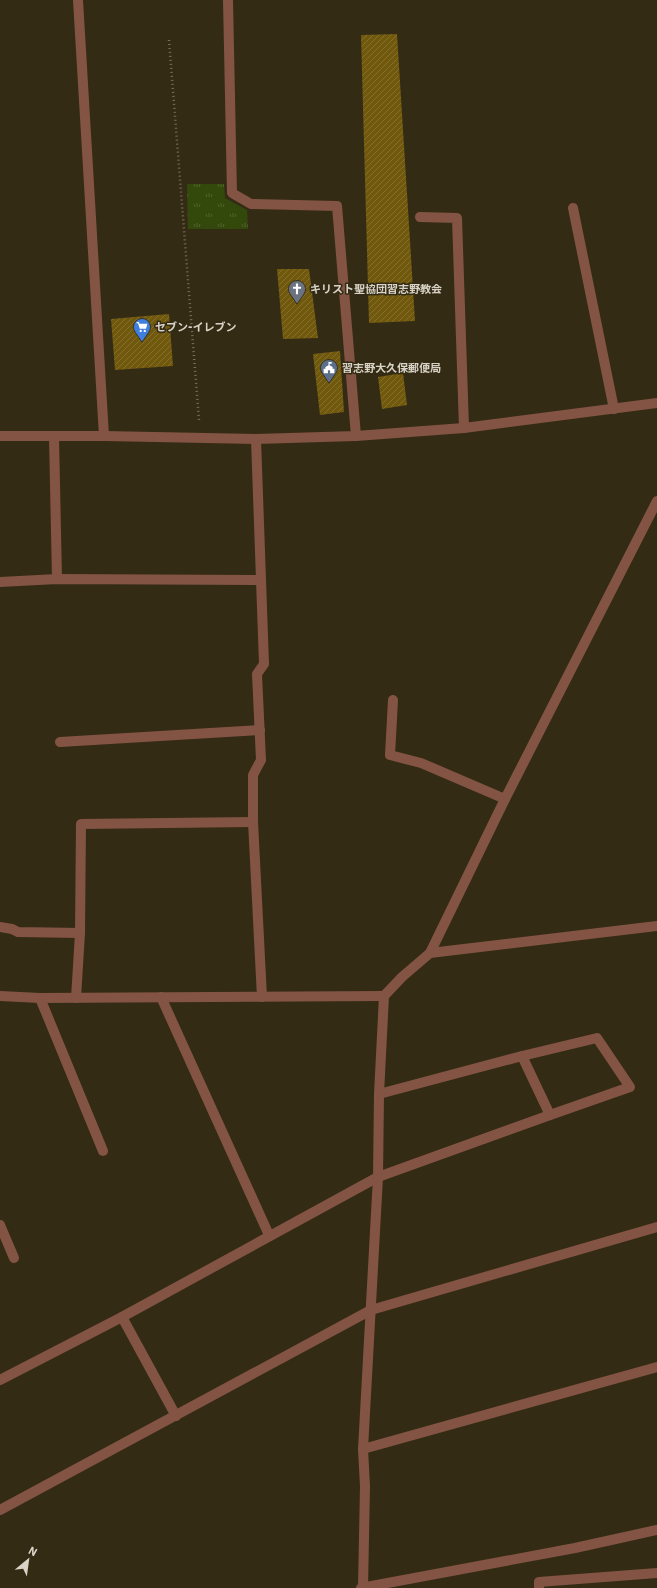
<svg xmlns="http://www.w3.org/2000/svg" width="657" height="1588" viewBox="0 0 657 1588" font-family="'IBM Plex Sans','Noto Sans JP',sans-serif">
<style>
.park{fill:url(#park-tufts)}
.building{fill:url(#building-hatch)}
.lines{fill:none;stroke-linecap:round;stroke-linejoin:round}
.path{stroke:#77705d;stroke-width:2.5;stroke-dasharray:1 3;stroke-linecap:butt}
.minor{stroke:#835444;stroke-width:10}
.labels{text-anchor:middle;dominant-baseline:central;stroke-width:3;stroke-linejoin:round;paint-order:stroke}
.poi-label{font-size:11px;font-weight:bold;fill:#d8d3c6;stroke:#342b15;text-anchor:start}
</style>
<defs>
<pattern id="park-tufts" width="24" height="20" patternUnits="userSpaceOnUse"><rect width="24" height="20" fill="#33480b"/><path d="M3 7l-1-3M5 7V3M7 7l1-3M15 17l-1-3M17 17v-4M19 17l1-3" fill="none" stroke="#50622d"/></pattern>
<pattern id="building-hatch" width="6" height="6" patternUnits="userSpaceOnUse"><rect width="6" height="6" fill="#70580d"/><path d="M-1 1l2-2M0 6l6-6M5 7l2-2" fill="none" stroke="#846f2f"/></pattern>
</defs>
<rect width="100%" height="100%" fill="#342b15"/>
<path class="park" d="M187,184H224L225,198L247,210L248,229H188Z"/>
<g class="building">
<path d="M397,34L415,321L369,323L361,35Z"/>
<path d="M277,269H309L318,338L283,339Z"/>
<path d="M169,314L173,366L115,370L111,319Z"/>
<path d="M340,351L344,412L320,415L313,354Z"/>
<path d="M403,373L407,405L382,409L378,377Z"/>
</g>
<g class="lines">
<path class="path" d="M169,40L199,420"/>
<g class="minor">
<path d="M78,0L104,436"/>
<path d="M228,0L232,193L251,204L337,206L356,436"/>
<path d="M573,208L614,409"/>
<path d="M420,217L457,218L464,428"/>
<path d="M0,436H104L256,439L356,436L464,428L657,403"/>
<path d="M54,437L57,579"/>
<path d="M256,439L264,664L257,674L261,760L253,775V822L262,997"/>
<path d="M0,582L57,579L261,580"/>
<path d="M393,700L390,755L421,763L505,799"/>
<path d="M60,742L260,730"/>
<path d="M0,927L12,929L18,932L80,933"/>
<path d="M430,953L657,926"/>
<path d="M0,996L40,998L384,996"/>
<path d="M161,997L269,1235"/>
<path d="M40,998L103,1151"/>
<path d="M76,998L80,933L81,824L253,822"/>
<path d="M522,1056L597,1038L630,1087L550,1115"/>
<path d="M0,1225L14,1258"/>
<path d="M122,1317L176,1416"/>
<path d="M0,1380L122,1317L378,1177L550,1115L522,1056L379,1094"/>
<path d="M363,1449L657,1367"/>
<path d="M0,1510L371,1310L657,1227"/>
<path d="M361,1588L575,1548L657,1530"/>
<path d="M363,1588L365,1486L363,1449L378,1177L379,1094L384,996L402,977L430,953L505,799L657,501"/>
<path d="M539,1588V1582L657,1573"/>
</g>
</g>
<defs>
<symbol id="church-pin" viewBox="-11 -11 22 30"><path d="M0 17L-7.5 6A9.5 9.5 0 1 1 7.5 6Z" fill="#6b7280" stroke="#342b15"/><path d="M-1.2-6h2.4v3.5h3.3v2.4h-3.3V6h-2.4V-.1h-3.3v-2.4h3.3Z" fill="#fff"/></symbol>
<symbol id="supermarket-pin" viewBox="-11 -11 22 30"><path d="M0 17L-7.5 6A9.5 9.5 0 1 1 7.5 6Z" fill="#3f7fe0" stroke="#342b15"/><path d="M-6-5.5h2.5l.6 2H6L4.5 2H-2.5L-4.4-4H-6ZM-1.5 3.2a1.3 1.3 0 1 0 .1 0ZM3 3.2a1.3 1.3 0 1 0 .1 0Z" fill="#fff"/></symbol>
<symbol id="civic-pin" viewBox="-11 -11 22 30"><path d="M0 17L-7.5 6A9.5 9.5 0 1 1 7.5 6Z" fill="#5c6f8a" stroke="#342b15"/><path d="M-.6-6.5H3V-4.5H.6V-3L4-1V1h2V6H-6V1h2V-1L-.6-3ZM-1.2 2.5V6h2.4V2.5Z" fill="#fff"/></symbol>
</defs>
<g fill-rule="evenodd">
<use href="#church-pin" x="287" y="279" width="20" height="27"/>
<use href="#supermarket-pin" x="132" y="317" width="20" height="27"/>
<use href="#civic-pin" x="319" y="358" width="20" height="27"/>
</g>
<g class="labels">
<g class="poi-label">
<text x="310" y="289">キリスト聖協団習志野教会</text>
<text x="155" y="327">セブン-イレブン</text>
<text x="342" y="368">習志野大久保郵便局</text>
</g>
</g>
<g transform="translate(28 1560) rotate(29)" stroke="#342b15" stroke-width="3" paint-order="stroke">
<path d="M0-3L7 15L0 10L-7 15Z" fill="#d8d3c6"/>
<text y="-6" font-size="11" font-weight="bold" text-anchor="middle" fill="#d8d3c6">N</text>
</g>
</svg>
